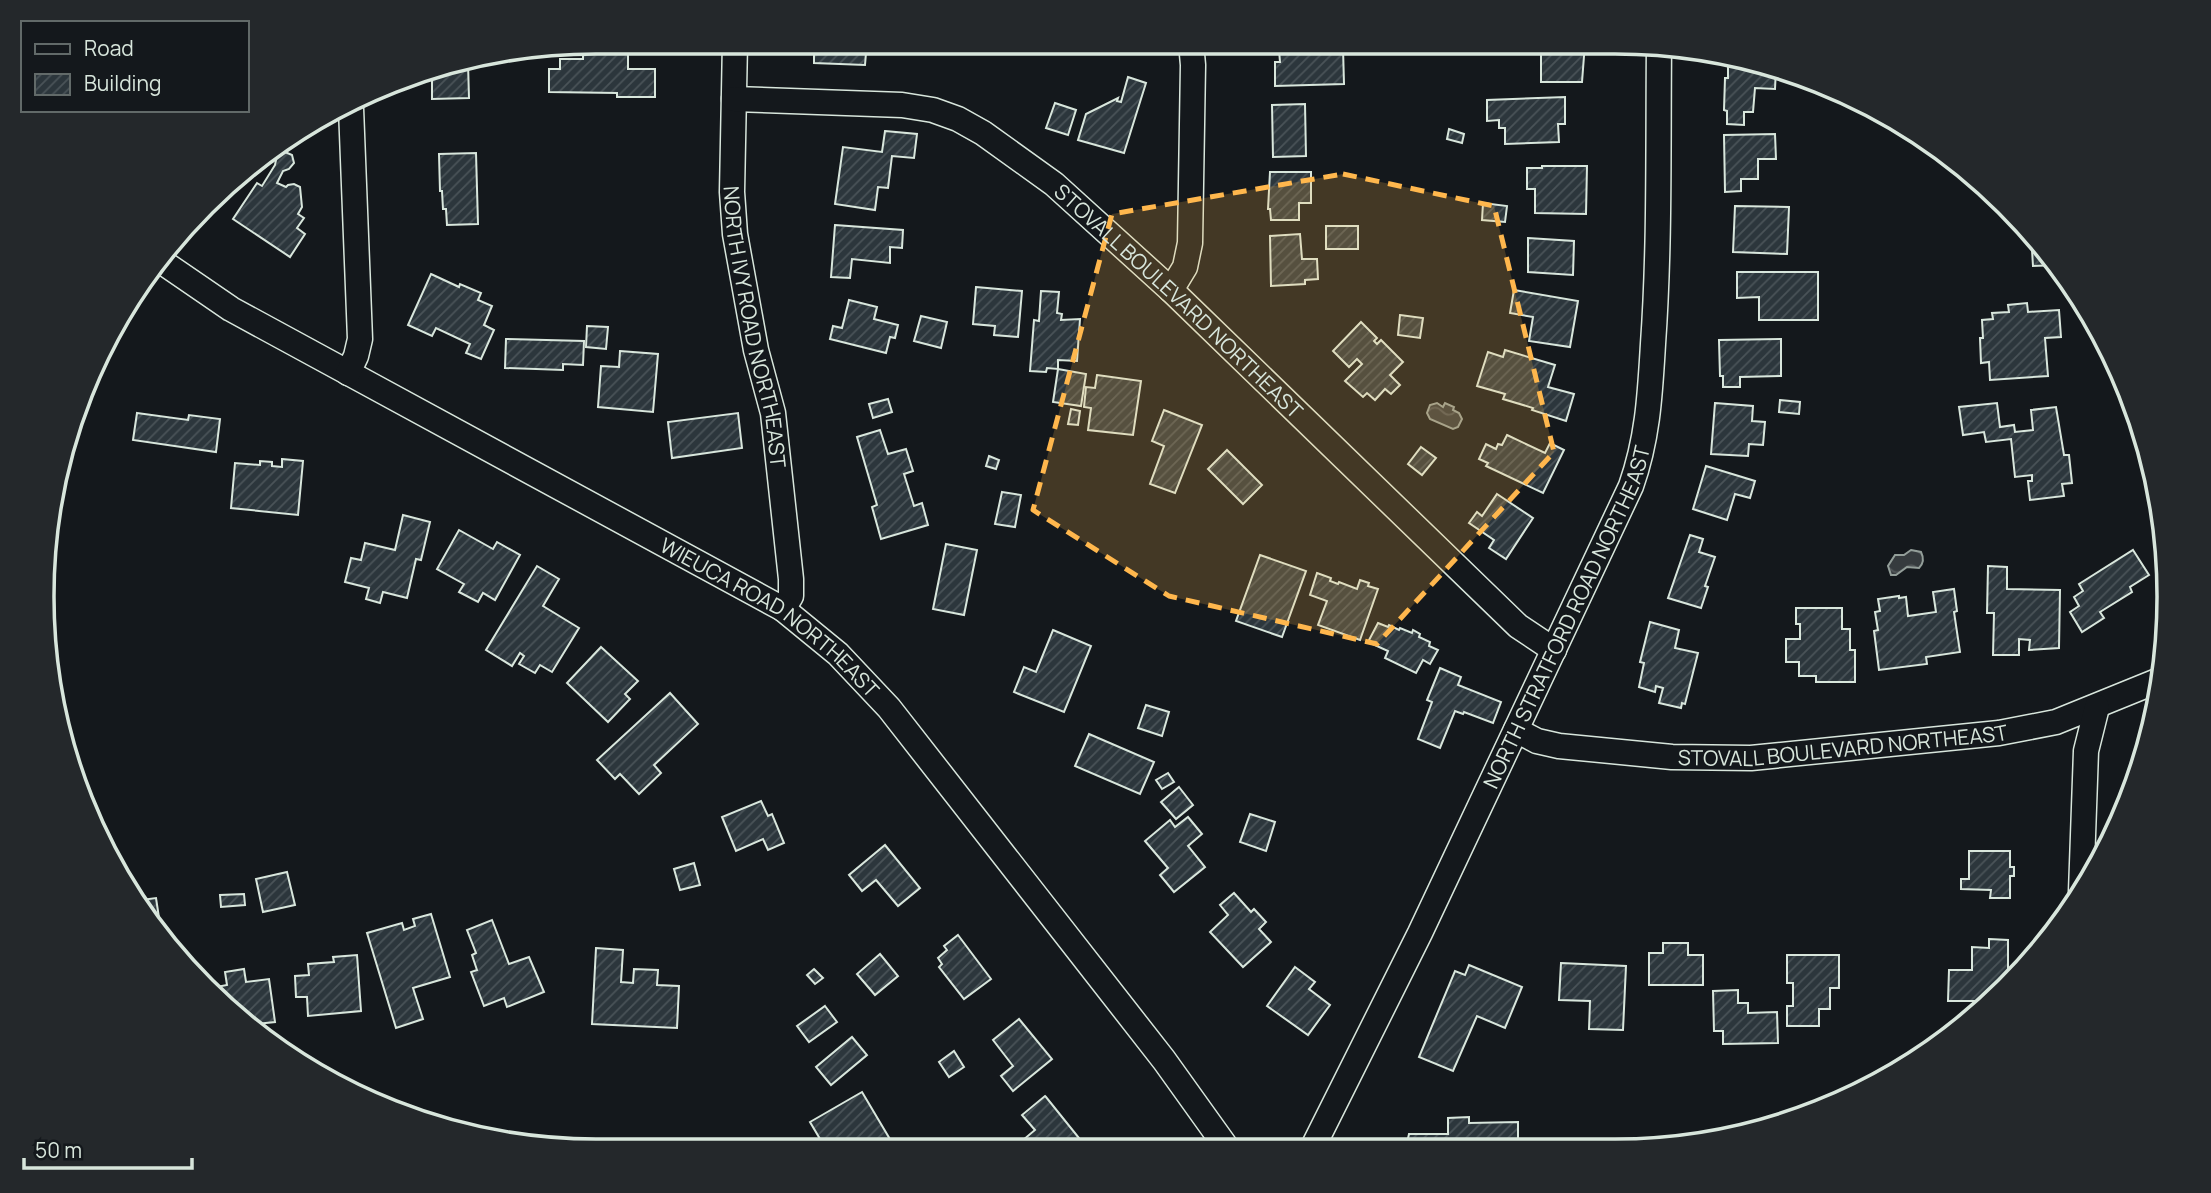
<svg xmlns="http://www.w3.org/2000/svg" width="2211" height="1193" viewBox="0 0 2211 1193" font-family="Manrope,sans-serif">
<style>
.water{fill:url(#water-waves);stroke:#939e99;stroke-width:2}
.building{fill:url(#building-hatch);stroke:#d8e6dc;stroke-width:2}
.lines{fill:none;stroke-linecap:round;stroke-linejoin:round}
.minor-casing{stroke:#d8e6dc;stroke-width:27}
.minor{stroke:#14181c;stroke-width:24}
.marked{fill:#ffb74d;fill-opacity:0.2;stroke:#ffb74d;stroke-width:5;stroke-dasharray:14 9;stroke-linejoin:round}
.labels{text-anchor:middle;dominant-baseline:central;stroke-width:5;stroke-linejoin:round;paint-order:stroke}
.street-label{font-size:21px;fill:#d8e6dc;stroke:#14181c}
.rim{fill:none;stroke:#d8e6dc;stroke-width:3.5}
</style>
<defs>
<pattern id="water-waves" width="16" height="10" patternUnits="userSpaceOnUse" patternTransform="scale(1.75)"><rect width="16" height="10" fill="#363b3e"/><path d="M0 5q4-4 8 0t8 0" fill="none" stroke="#525759"/></pattern>
<pattern id="building-hatch" width="6" height="6" patternUnits="userSpaceOnUse" patternTransform="scale(1.75)"><rect width="6" height="6" fill="#2c363c"/><path d="M-1 1l2-2M0 6l6-6M5 7l2-2" fill="none" stroke="#4a5358"/></pattern>
</defs>
<rect width="100%" height="100%" fill="#14181c"/>
<g class="water">
<path d="M1437,403L1443,407L1445,403L1454,407L1453,410L1459,413L1462,419L1458,427L1453,429L1430,419L1427,413L1430,405Z"/>
<path d="M1911,550L1921,552C1924,558 1924,563 1919,568L1907,567L1896,575H1891L1888,566L1895,555H1904Z"/>
</g>
<g class="building">
<path d="M820,42H873L872,53H866L865,65L814,63V51H820Z"/>
<rect x="1389" y="43" width="34" height="4"/>
<path d="M1541,43H1585L1582,82H1541Z"/>
<path d="M1343,48L1344,84L1275,86V62H1280L1279,50Z"/>
<path d="M583,49L628,50V69H655V97H617V93L549,92V69H560V59H583Z"/>
<path d="M468,63L469,98L432,99V69Z"/>
<path d="M1728,66L1776,68L1775,89L1755,88L1753,112H1744V125L1727,124V111L1724,110L1725,78H1728Z"/>
<path d="M1128,77L1146,83L1124,153L1078,140L1086,114L1118,98L1117,101L1121,102Z"/>
<path d="M1565,97V124H1558L1559,142L1505,144V128H1499V120L1487,121V100Z"/>
<path d="M1055,103L1076,110L1068,135L1046,128Z"/>
<path d="M1305,104L1306,156L1273,157L1272,105Z"/>
<path d="M1449,129L1464,134L1462,143L1447,139Z"/>
<path d="M885,131L917,134L914,158L892,156L888,188L878,187L875,210L835,204L843,147L882,152Z"/>
<path d="M1775,134L1776,159H1758V179H1741V191L1725,192L1724,135Z"/>
<path d="M285,152L292,155L294,163L289,169L283,171L277,183L286,187L288,185L294,184L300,187L302,207L298,214L304,218L297,228L305,234L290,257L233,219L257,183L262,186L275,165L277,155Z"/>
<path d="M476,153L478,224L447,225L446,209H443L442,191H440L439,154Z"/>
<path d="M1542,166H1587L1586,214L1535,213V189H1527V168H1542Z"/>
<path d="M1270,172H1311V203H1299V220H1271L1270,209H1268Z"/>
<path d="M1483,203L1507,206L1505,222L1482,220Z"/>
<path d="M1735,206L1789,207L1787,254L1733,252Z"/>
<path d="M835,225L903,230L902,248L890,247V263L852,259L850,278L831,277Z"/>
<rect x="1326" y="226" width="32" height="23"/>
<path d="M1300,234L1302,259H1317L1318,279L1305,280V284L1271,286L1270,236Z"/>
<path d="M2031,234L2054,259L2057,265L2033,266Z"/>
<path d="M1528,238L1574,241L1573,275L1528,272Z"/>
<path d="M1737,272H1818V320H1759V297L1737,298Z"/>
<path d="M431,274L459,287L460,284L481,293L478,300L492,306L484,325L494,330L481,359L466,353L470,344L436,328L432,336L408,325Z"/>
<path d="M976,287L1022,291L1018,337L994,335L995,326L973,324Z"/>
<path d="M1514,290L1578,301L1570,347L1529,341L1533,317L1510,313Z"/>
<path d="M1041,291L1059,292L1057,313L1062,314L1061,320L1080,319L1077,361L1058,360V369L1047,368L1046,372L1030,371L1034,320L1039,321Z"/>
<path d="M849,300L877,307L874,319L898,325L895,338L890,337L886,353L830,339L833,326L842,328Z"/>
<path d="M2027,303L2028,312L2059,310L2061,337L2045,338L2048,376L1990,380L1989,362L1981,363L1980,338H1983L1982,320L1993,319L1992,313L2009,312L2008,305Z"/>
<path d="M1400,315L1423,318L1420,338L1398,335Z"/>
<path d="M921,316L947,322L941,348L914,341Z"/>
<path d="M1361,322L1377,338L1374,341L1377,344L1381,340L1403,362L1390,375L1400,385L1391,394L1385,389L1375,400L1367,393L1363,397L1345,381L1362,364L1357,359L1349,367L1333,351Z"/>
<path d="M587,326L608,327L606,349L586,347Z"/>
<path d="M506,339L584,341L583,365L563,364V370L505,368Z"/>
<path d="M1781,339V376L1740,377V387H1723V376H1720L1719,340Z"/>
<path d="M1505,350L1555,365L1548,387L1574,394L1566,421L1532,410L1533,408L1503,399L1505,394L1477,386L1488,352L1503,357Z"/>
<path d="M620,351L658,354L653,412L598,407L601,366L619,367Z"/>
<path d="M1058,369L1086,374L1081,406L1053,402Z"/>
<path d="M1097,375L1141,381L1133,435L1088,430L1091,408L1084,407L1086,387L1095,388Z"/>
<path d="M888,399L892,412L873,418L869,404Z"/>
<path d="M1780,400L1800,402L1799,414L1779,412Z"/>
<path d="M1715,403L1753,406L1752,421L1765,422L1763,445L1749,444L1748,456L1711,454Z"/>
<path d="M1997,403L2000,427L2014,425L2015,432L2033,430L2031,410L2056,407L2064,455H2069L2072,483L2062,484L2064,496L2030,500L2028,481H2032V475L2015,477L2011,439L1986,442L1984,432L1963,435L1959,407Z"/>
<path d="M1071,409L1080,411L1078,425L1068,424Z"/>
<path d="M1164,410L1202,425L1175,493L1150,484L1164,446L1152,441Z"/>
<path d="M137,413L188,420L189,415L220,419L216,452L133,440Z"/>
<path d="M738,413L742,448L672,458L668,422Z"/>
<path d="M880,430L888,454L906,449L913,471L904,474L914,506L922,503L928,525L881,539L872,507L877,505L857,437Z"/>
<path d="M1507,435L1545,453L1550,443L1564,450L1543,493L1486,466L1488,463L1479,459L1486,444L1496,449L1498,444L1502,445Z"/>
<path d="M1421,447L1436,458L1422,475L1408,464Z"/>
<path d="M1227,450L1262,485L1243,504L1208,469Z"/>
<path d="M989,456L999,460L996,469L986,466Z"/>
<path d="M282,459L303,461L298,515L231,508L235,463L260,465V461L272,462V466L282,467Z"/>
<path d="M1706,466L1755,481L1750,498L1735,494L1727,520L1693,509Z"/>
<path d="M1002,492L1021,495L1015,527L995,524Z"/>
<path d="M1497,494L1533,518L1506,559L1489,548L1494,540L1469,523L1477,512L1482,516Z"/>
<path d="M403,515L430,522L421,560L416,559L407,598L383,592L380,603L366,599L369,588L345,582L351,558L361,560L365,543L395,550Z"/>
<path d="M459,530L493,549L497,542L520,555L495,600L483,593L478,602L459,592L464,584L437,569Z"/>
<path d="M1690,535L1703,539L1699,552L1715,557L1705,586L1708,587L1701,608L1668,598Z"/>
<path d="M946,544L977,550L964,615L933,609Z"/>
<path d="M2133,550L2149,575L2130,587L2132,592L2100,612L2104,618L2082,632L2070,612L2079,606L2074,597L2083,591L2079,584Z"/>
<path d="M1260,555L1306,571L1282,637L1236,621Z"/>
<path d="M537,566L559,579L543,606L579,628L552,672L540,665L535,673L519,664L524,656L520,653L512,666L486,650Z"/>
<path d="M1988,566L2007,567V589L2060,590L2059,648L2029,650L2030,640L2019,639V655H1993L1994,613H1987Z"/>
<path d="M1317,573L1331,578L1330,581L1338,584L1339,582L1357,589L1360,580L1369,583L1368,586L1378,589L1360,640L1318,625L1327,601L1310,595Z"/>
<path d="M1954,589L1957,611L1954,612L1960,652L1926,657L1927,664L1879,670L1874,631L1878,630L1875,612L1880,611L1878,599L1899,596V598L1906,597L1908,616L1936,612L1933,592Z"/>
<path d="M1796,608H1842V629H1850V650H1855V682H1816V676H1799V662H1786V639H1800V624H1796Z"/>
<path d="M1650,622L1679,630L1675,648L1698,653L1685,704L1682,703L1681,708L1659,703L1663,688L1656,686L1655,692L1639,687L1644,663L1640,662Z"/>
<path d="M1378,623L1388,627L1389,625L1399,630L1400,628L1412,633L1413,630L1420,634L1419,637L1430,642L1429,646L1438,650L1430,664L1423,660L1416,673L1385,658L1388,651L1368,642Z"/>
<path d="M1053,630L1091,646L1064,712L1014,692L1024,667L1036,672Z"/>
<path d="M601,647L638,681L625,694L630,699L608,722L567,683Z"/>
<path d="M1440,668L1461,677L1458,685L1501,702L1493,723L1464,712L1463,714L1455,711L1440,748L1418,739L1432,702L1427,700Z"/>
<path d="M670,693L698,724L654,765L661,773L639,794L620,774L615,779L597,760Z"/>
<path d="M1146,705L1169,712L1162,736L1138,728Z"/>
<path d="M1089,734L1154,762L1140,794L1075,766Z"/>
<path d="M1168,773L1174,782L1162,789L1156,780Z"/>
<path d="M1179,787L1193,805L1176,819L1161,802Z"/>
<path d="M761,801L768,816L772,814L784,843L768,850L763,839L736,851L722,817Z"/>
<path d="M1250,814L1275,822L1266,851L1240,842Z"/>
<path d="M1188,817L1202,834L1188,846L1205,867L1174,892L1160,875L1168,868L1145,841L1170,820L1175,827Z"/>
<path d="M885,845L920,888L898,906L876,880L862,891L849,875Z"/>
<path d="M1969,851H2010V867H2014V876H2010V898H1990L1991,890L1961,889V879H1969Z"/>
<path d="M694,863L700,885L680,890L674,869Z"/>
<path d="M287,872L295,905L263,912L256,879Z"/>
<path d="M1234,893L1251,912L1254,909L1266,922L1259,929L1271,942L1243,967L1210,932L1228,915L1220,905Z"/>
<path d="M244,894L245,905L221,907L220,895Z"/>
<path d="M156,898L161,931H160L141,900Z"/>
<path d="M431,914L450,977L413,988L423,1019L396,1028L367,933L402,923L404,930L415,926L413,919Z"/>
<path d="M492,920L509,964L529,957L544,992L507,1007L504,998L484,1006L471,972L477,970L472,955L476,953L467,930Z"/>
<path d="M958,935L991,979L964,999L939,967L942,964L938,958L947,950L944,946Z"/>
<path d="M1989,939L2008,940V987L1991,1001H1948L1949,970H1972V947L1989,948Z"/>
<path d="M1663,943H1688V955H1703V985H1649V953H1663Z"/>
<path d="M596,948L623,950L621,982L633,983L634,969L658,970L657,985L679,986L677,1028L592,1024Z"/>
<path d="M880,954L898,976L875,995L857,974Z"/>
<path d="M357,955L361,1011L308,1016L307,997H296L295,976L309,975L308,964L334,962L333,957Z"/>
<path d="M1787,955H1839V988H1830V1009H1819V1026H1787V1006H1793V983H1787Z"/>
<path d="M1561,963L1626,966L1623,1030L1589,1029L1590,1001L1559,1000Z"/>
<path d="M1469,965L1522,987L1505,1028L1477,1016L1453,1071L1419,1057L1455,971L1465,975Z"/>
<path d="M1295,967L1315,982L1309,989L1330,1005L1308,1035L1267,1006Z"/>
<path d="M244,969L246,982L269,979L275,1022L256,1024L211,988L227,985L225,972Z"/>
<path d="M814,969L823,978L815,984L807,975Z"/>
<path d="M1738,990V1003H1748V1013L1777,1012L1778,1043L1723,1044V1031H1714L1713,991Z"/>
<path d="M825,1006L837,1022L809,1042L797,1026Z"/>
<path d="M1019,1019L1052,1059L1013,1091L1001,1076L1013,1066L993,1040Z"/>
<path d="M852,1037L867,1055L831,1085L816,1067Z"/>
<path d="M954,1051L964,1067L949,1077L939,1062Z"/>
<path d="M862,1092L894,1146L889,1149H816L823,1144L810,1122Z"/>
<path d="M1045,1096L1046,1097L1087,1148H1045L1041,1144L1036,1148H1030L1023,1140L1035,1130L1022,1115Z"/>
<path d="M1469,1117V1123L1518,1122V1147H1406L1409,1134H1448V1118Z"/>
</g>
<g class="lines">
<defs>
<g id="minor">
<path id="s1" d="M735,42L732,192L735,234L756,350L773,413L791,579V596L783,609"/>
<path id="s2" d="M734,99L902,105L933,110L958,119L983,133L1054,184L1171,290L1518,626L1554,650"/>
<path id="s3" d="M161,261L231,309L783,609L838,654L889,708L1164,1060L1227,1148"/>
<path d="M1171,290L1185,267L1190,243L1193,65L1191,43"/>
<path d="M348,373L356,356L360,339L351,108"/>
<path id="s4" d="M1516,730L1537,741L1559,746L1672,757L1751,758L1999,733L2056,722L2162,679"/>
<path d="M2081,892L2086,751L2097,707"/>
<path id="s5" d="M1313,1147L1420,933L1631,486C1648,438 1650,394 1653,344C1660,245 1658,144 1659,45"/>
</g>
</defs>
<use href="#minor" class="minor-casing"/>
<use href="#minor" class="minor"/>
</g>
<path class="marked" d="M1343,174L1494,206L1554,452L1377,644L1169,596L1033,510L1112,214Z"/>
<g class="labels">
<g class="street-label">
<text stroke="none"><textPath href="#s2" startOffset="513">STOVALL BOULEVARD NORTHEAST</textPath></text>
<text stroke="none"><textPath href="#s1" startOffset="287">NORTH IVY ROAD NORTHEAST</textPath></text>
<text stroke="none"><textPath href="#s5" startOffset="588">NORTH STRATFORD ROAD NORTHEAST</textPath></text>
<text stroke="none"><textPath href="#s3" startOffset="707">WIEUCA ROAD NORTHEAST</textPath></text>
<text stroke="none"><textPath href="#s4" startOffset="331">STOVALL BOULEVARD NORTHEAST</textPath></text>
</g>
</g>
<path d="M0 0H2211V1193H0ZM596 54H1615A542 542 0 0 1 2157 596V597A542 542 0 0 1 1615 1139H596A542 542 0 0 1 54 597V596A542 542 0 0 1 596 54Z" fill="#24282b" fill-rule="evenodd"/>
<path class="rim" d="M596 54H1615A542 542 0 0 1 2157 596V597A542 542 0 0 1 1615 1139H596A542 542 0 0 1 54 597V596A542 542 0 0 1 596 54Z"/>
<rect x="21" y="21" width="228" height="91" fill="#14181c" stroke="#626a69" stroke-width="2"/>
<rect x="35" y="44" width="35" height="10" fill="#14181c" stroke="#626a69" stroke-width="2"/>
<text x="84" y="56" font-size="21" fill="#d8e6dc">Road</text>
<rect x="35" y="74" width="35" height="21" fill="url(#building-hatch)" stroke="#626a69" stroke-width="2"/>
<text x="84" y="91" font-size="21" fill="#d8e6dc">Building</text>
<path d="M24 1158v10h168v-10" fill="none" stroke="#d8e6dc" stroke-width="3.5"/>
<text x="35" y="1158" font-size="21" fill="#d8e6dc" stroke="#14181c" stroke-width="5" paint-order="stroke">50 m</text>
</svg>
